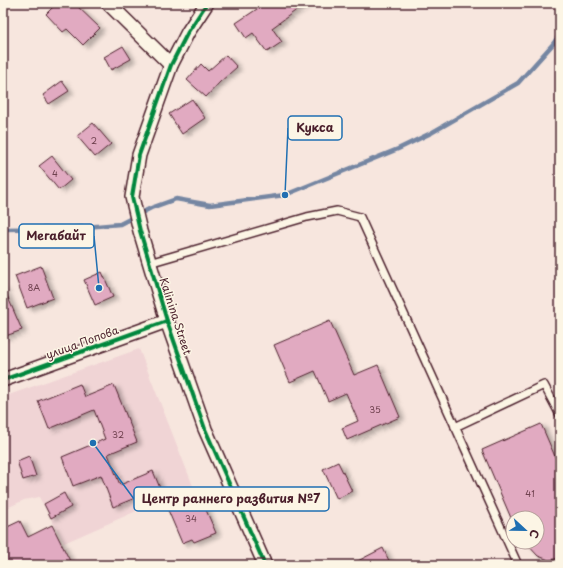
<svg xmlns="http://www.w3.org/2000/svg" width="563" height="568" viewBox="0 0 563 568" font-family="'Playpen Sans',sans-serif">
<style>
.built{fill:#f0d4d5}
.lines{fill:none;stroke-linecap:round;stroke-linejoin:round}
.stream{stroke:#7586a2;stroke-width:4.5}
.building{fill:#e1aac1;stroke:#4a1f2b;filter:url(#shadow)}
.service-casing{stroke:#4a1f2b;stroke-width:10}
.minor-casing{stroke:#4a1f2b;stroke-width:16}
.service{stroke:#fcf5e5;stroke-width:7}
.minor{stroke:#fcf5e5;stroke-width:13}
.cycleway-casing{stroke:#fcf5e5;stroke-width:6}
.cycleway{stroke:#00873e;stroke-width:4}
.labels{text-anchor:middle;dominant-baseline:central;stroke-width:3;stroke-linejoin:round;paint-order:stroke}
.number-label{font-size:9px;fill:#704250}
.street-label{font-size:11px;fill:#4a1f2b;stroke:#fcf5e5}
.leader{fill:none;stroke:#1f6fb2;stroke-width:1.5}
.callout-dot{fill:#1f6fb2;stroke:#fcf5e5;stroke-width:1.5}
.callout{fill:#fcf5e5;stroke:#1f6fb2;stroke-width:1.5}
.callout-label{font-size:12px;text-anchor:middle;font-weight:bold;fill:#4a1f2b}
</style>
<defs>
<filter id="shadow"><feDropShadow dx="4.5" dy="2.5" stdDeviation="2" flood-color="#0004"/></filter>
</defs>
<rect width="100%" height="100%" fill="#f7e6de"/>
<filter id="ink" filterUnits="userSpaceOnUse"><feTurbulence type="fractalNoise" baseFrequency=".025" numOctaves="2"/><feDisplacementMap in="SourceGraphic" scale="8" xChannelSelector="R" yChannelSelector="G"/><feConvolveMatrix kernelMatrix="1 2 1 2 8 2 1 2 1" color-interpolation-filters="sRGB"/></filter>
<g filter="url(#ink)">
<path class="built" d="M139,349L193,486L64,543L39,497L24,500L3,510V397Z"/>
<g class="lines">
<path class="stream" d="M3,229L74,228L120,224L151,208L176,199L210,205L285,195L398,149L431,133L518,83L553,44L560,34"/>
</g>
<g class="building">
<path d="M57,3H74L100,28L83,45L67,29L63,32L46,14Z"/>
<path d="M266,3H306L272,28L282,42L267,52L253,33L246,38L236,23Z"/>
<path d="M123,46L131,59L111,70L104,57Z"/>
<path d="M226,55L237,67L220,82L206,97L187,80L201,64L208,71Z"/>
<path d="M62,81L69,91L49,104L43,95Z"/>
<path d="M192,99L205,118L182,134L169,114Z"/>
<path d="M93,123L111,144L95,157L77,136Z"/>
<path d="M52,156L71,180L59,190L39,166Z"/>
<path d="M41,266L53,298L27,308L15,276Z"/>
<path d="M102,272L113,297L95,305L84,280Z"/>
<path d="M3,286L22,330L3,337Z"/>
<path d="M330,321L354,375L378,365L400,417L347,440L342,428L358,421L346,393L328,401L315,371L290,382L274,345Z"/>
<path d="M80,384L85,397L114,385L137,442L108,454L120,485L153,471L160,488L113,507L101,475L73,486L62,457L105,439L94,410L49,429L38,401Z"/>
<path d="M541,424L560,468V558L549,560L538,556L525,542H537V518H511L482,450Z"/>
<path d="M29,456L36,476L23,480L17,461Z"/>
<path d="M338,462L352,491L337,499L323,469Z"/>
<path d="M197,489L216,533L194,542L192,539L182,543L165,503Z"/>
<path d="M64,493L71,507L51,518L44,504Z"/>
<path d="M20,521L28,537L52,525L72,565H3V529Z"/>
<path d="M383,548L391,565H350Z"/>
</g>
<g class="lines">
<defs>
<g id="service">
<path d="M149,263L307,217L337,211L360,217L518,565"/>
<path d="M455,427L544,385L560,415"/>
</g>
<g id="minor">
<path d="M108,3L171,65"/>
<path d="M207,3L188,32L171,65L139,155L132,197L140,231L167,321L205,429L265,565"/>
<path d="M3,380L167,321"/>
</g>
</defs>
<use href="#service" class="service-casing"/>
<use href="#minor" class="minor-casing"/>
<use href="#service" class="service"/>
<use href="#minor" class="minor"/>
<defs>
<g id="cycleway">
<path d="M207,3L188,32L171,65L139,155L132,197L140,231L167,321L205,429L265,565"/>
<path d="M3,380L167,321"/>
</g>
</defs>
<use href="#cycleway" class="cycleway-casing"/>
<use href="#cycleway" class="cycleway"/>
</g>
</g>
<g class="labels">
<g class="number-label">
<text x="94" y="140">2</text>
<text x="55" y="173">4</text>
<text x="34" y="287">8А</text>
<text x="375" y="409">35</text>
<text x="118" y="434">32</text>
<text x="530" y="493">41</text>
<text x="191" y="518">34</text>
</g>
<g class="street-label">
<text transform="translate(176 316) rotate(72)">Kalinina Street</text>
<text transform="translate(82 342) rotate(-20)">улица Попова</text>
</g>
</g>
<path class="leader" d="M285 195L288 128M99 288L94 236M93 443L134 499"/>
<g class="callout-dot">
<circle cx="285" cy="195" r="4"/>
<circle cx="99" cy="288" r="4"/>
<circle cx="93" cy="443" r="4"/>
</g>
<g class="callout">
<rect x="288" y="116" width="54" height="24" rx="4"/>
<rect x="19" y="224" width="75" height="24" rx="4"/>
<rect x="134" y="487" width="195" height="24" rx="4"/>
</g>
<g class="callout-label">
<text x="315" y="132">Кукса</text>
<text x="56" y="240">Мегабайт</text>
<text x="231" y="503">Центр раннего развития №7</text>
</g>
<rect width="563" height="568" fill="none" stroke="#fcf5e5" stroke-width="16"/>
<rect x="8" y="8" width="547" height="552" fill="none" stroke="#4a1f2b" stroke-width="1.5" filter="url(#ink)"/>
<g transform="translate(525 530) rotate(112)"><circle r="19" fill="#fcf5e5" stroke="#b59f9b"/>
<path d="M0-3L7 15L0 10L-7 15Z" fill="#1f6fb2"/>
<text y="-6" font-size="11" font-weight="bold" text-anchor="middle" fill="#4a1f2b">С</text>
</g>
</svg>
